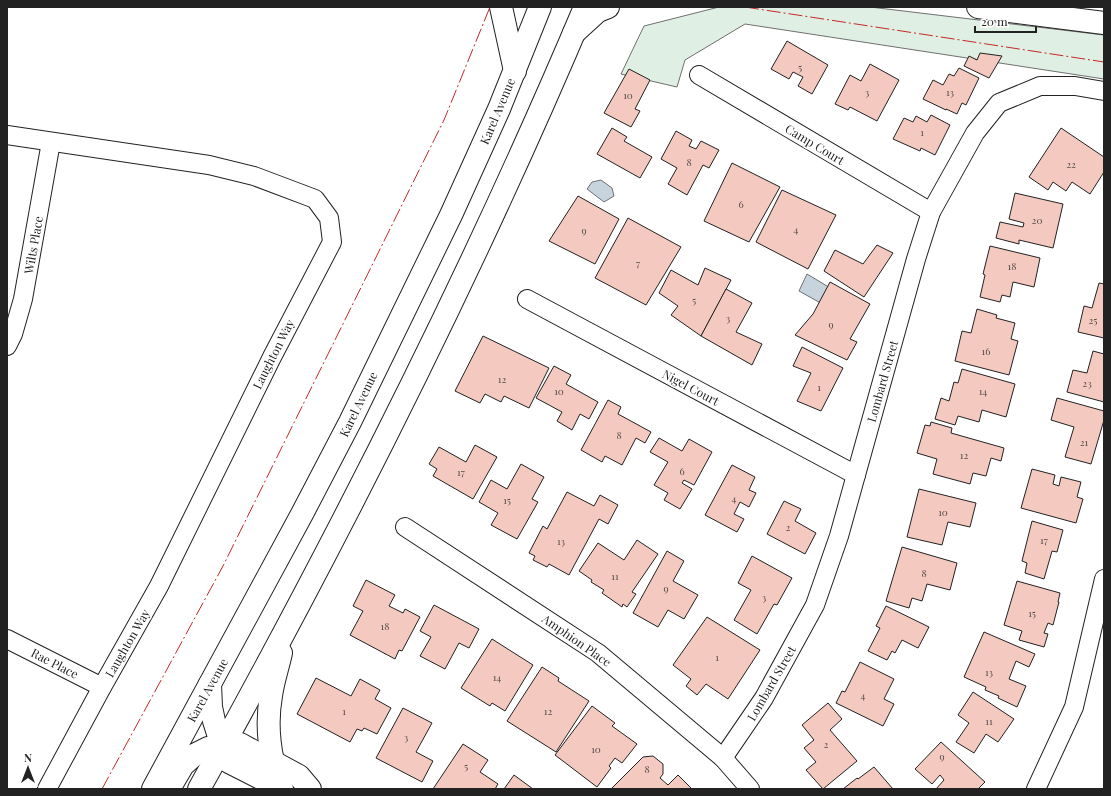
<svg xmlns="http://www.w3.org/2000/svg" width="1111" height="796" viewBox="0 0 1111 796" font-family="'Playfair Display',serif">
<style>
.green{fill:#e0efe3;stroke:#6f6f6f}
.water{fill:#c7d3dd;stroke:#6f6f6f}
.building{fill:#f3c9c0;stroke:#222}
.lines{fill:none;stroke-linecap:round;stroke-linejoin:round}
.minor-casing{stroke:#222;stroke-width:20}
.tertiary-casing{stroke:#222;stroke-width:24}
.primary-casing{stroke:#222;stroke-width:24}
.trunk-casing{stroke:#222;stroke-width:24}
.minor{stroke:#fff;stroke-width:18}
.tertiary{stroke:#fff;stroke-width:22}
.primary{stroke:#fff;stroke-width:22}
.trunk{stroke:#fff;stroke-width:22}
.power{stroke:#c62828;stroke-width:1;stroke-dasharray:14 3 2 3;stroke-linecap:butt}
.labels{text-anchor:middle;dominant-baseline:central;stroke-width:3;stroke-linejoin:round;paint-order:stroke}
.number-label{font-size:10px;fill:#564c4a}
.street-label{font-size:12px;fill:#222;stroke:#fff}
</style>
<rect width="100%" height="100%" fill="#fff"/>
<path class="green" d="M719,7H870L1104,35V79L745,24L685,60L677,87L621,74L644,26Z"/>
<g class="water">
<path d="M601,180L612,188L614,196L604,202L587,189L592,182Z"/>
<path d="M807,274L837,292L826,306L799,291Z"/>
</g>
<g class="building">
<path d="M787,41L828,65L812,94L798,86L803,77L793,72L789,79L771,69Z"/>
<path d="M980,53L1002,56L989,78L964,66L969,56L977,60Z"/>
<path d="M870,64L899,80L877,121L850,107L848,110L835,104L850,75L861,81Z"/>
<path d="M959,68L979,78L966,105L962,103L957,114L946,109V110L923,99L933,80L943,85L949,74L954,76Z"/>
<path d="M629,69L650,80L635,109L640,111L631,127L604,113Z"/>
<path d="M931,115L950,125L935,155L921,148L920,151L893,139L904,118L913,122L916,116L927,122Z"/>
<path d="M612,128L627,137L624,141L652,157L640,178L597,154Z"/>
<path d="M1061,128L1104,157V172L1090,194L1072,182L1066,191L1053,182L1048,190L1029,177Z"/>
<path d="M676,131L692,140L689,146L696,149L701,141L719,150L709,168L703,165L687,195L668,184L677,168L661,159Z"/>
<path d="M732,163L780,187L749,242L704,221Z"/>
<path d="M782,190L836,215L808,269L756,242Z"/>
<path d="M1015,193L1063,204L1053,248L1019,240V244L996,238L1000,222L1023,227L1024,223L1009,219Z"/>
<path d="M578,196L619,219L595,264L549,241Z"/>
<path d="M628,218L681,247L646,305L595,278Z"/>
<path d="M877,245L893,253L864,297L824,271L835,250L863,264Z"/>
<path d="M990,246L1040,258L1034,287L1013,282L1010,297L1002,295L1000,302L980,297L985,275L983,274Z"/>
<path d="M705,268L731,280L701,336L671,315L678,306L659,293L671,270L698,285Z"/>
<path d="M830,282L870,304L850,339L857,342L847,360L795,335L813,314Z"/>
<path d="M1099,283L1104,284V338L1078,332L1084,306L1092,308Z"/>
<path d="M726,289L752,303L736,332L762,344L752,365L701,336Z"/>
<path d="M977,309L997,315L996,318L1015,323L1011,339L1018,341L1009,375L955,361L962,331L971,333Z"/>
<path d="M483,336L549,368L529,408L504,396L501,402L485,394L480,403L455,391Z"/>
<path d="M802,347L843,368L821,411L797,401L811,373L793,366Z"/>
<path d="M1093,351L1104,354V402L1067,392L1073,370L1087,373Z"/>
<path d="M554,366L571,375L566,384L598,402L589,419L580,414L572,430L557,421L562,412L536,398Z"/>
<path d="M962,369L1015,384L1006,417L982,410L979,422L958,416L955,425L935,419L941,398L949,401L954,382L958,383Z"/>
<path d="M1057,398L1104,411V420L1091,464L1065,457L1074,427L1051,420Z"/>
<path d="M608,400L621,407L618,414L651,432L645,443L636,438L622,465L605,456L602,462L581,450Z"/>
<path d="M931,422L952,428L951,433L1004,448L1001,461L991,458L986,476L973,473L970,484L933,474L937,459L917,453L925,425L930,426Z"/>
<path d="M659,438L682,451L689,439L712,452L694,485L684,480L682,483L692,489L680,509L664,500L668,493L654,485L668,462L650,452Z"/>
<path d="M475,445L497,457L473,499L433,476L437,469L429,464L439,447L466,462Z"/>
<path d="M521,464L544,477L532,499L538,502L517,539L491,525L498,513L479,502L491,480L507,489Z"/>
<path d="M732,465L755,477L749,490L756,493L749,507L740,502L734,514L744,519L737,532L705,515Z"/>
<path d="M1032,469L1055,475L1053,484L1059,486L1061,477L1081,482L1077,497L1083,499L1076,523L1021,508Z"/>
<path d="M919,489L976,503L970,527L948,522L942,545L907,537Z"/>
<path d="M567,492L594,506L600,495L618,505L608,524L599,519L569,575L549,564L547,567L533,560L535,556L529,553L543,526L547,529Z"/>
<path d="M784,501L801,509L795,521L816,533L805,554L767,534Z"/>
<path d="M1032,521L1063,530L1057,552L1052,551L1044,579L1025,573L1027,563L1022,561Z"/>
<path d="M637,540L658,554L632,592L636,594L627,607L623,604L622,607L602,593L604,590L591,582L592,580L579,571L598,543L624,560Z"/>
<path d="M902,547L957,563L950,590L927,584L922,601L912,598L909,608L886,601Z"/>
<path d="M667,551L684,561L673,581L698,595L684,619L668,610L658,627L633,613Z"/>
<path d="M752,556L792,578L777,605L774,604L757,634L734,620L751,590L738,583Z"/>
<path d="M366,580L395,595L389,606L403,613L405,609L420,617L402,651L399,650L395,659L350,635L363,611L353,606Z"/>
<path d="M1017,581L1060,593L1058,602H1059L1053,625L1048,623L1044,633L1048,634L1044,647L1019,640L1022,631L1004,625Z"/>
<path d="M434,605L479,629L469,648L459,643L445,669L420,656L431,637L420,631Z"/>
<path d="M886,606L929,627L918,648L902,640L895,653L892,651L887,660L868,651L880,628L876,626Z"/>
<path d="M707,617L760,650L728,699L706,684L697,695L686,686L691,679L673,665Z"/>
<path d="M984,632L1035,654L1029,667L1016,661L1009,679L1026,686L1017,707L998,698L999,696L985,690L986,687L964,677Z"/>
<path d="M492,639L533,665L505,711L492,703L490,706L461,688Z"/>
<path d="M860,662L894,679L884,699L894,704L883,726L836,703L842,691L845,692Z"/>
<path d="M542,667L559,678L558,681L589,701L556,752L507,721Z"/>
<path d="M316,678L351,696L360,679L380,690L375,699L391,708L377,734L364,728L362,731L357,729L350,742L297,714Z"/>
<path d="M973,692L1014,719L998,742L986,734L974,753L956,742L969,723L958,715Z"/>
<path d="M828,703L842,719L830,730L857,761L823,789L806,770L816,762L804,748L814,740L802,725Z"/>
<path d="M592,706L615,723L612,726L637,744L622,763L615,758L609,766L611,768L597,787L555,755Z"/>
<path d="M403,708L432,723L416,752L433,761L422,782L376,758Z"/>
<path d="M941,742L985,782L978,789H936L944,780L940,775L932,784L915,769Z"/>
<path d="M463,744L488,760L480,772L498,784L495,789H433Z"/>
<path d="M653,756L663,764V774L660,778L668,785L678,775L692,789H611L643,757Z"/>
<path d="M874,767L893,789H843L857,778L858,779Z"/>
<path d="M514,775L533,789H504Z"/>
</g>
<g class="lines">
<defs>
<g id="minor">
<path d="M699,75L931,212"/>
<path d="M7,135L209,165L254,176L315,199L329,218L332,242L272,357L159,586L102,687L47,789"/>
<path d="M527,299L856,475"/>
<path d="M7,346L13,334L23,299L51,142"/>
<path d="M405,527L598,653L723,758L750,789"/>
<path d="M7,639L102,687"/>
<path d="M723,758L764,698L815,605L839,536L916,259L931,212L975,133L999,103L1040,86H1075L1104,91"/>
<path d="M1036,789L1074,707L1104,579"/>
</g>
<g id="tertiary">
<path d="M210,684L211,707L214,721L222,746L229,762L282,789"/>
<path d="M169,789L183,765L194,755L208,748L240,744L299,776L310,789"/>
</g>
<g id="primary">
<path d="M273,762C268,739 267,718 271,696C273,681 278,667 281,653"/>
<path d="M153,789L302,514L350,422L451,215L499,109L540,7"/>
<path d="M199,789C340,535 472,275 585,7"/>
</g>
<g id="trunk">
<path d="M501,7L515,71"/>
<path d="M978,7L1104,23"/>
<path d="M574,33L598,11L608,7"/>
</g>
</defs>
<use href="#minor" class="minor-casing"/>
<use href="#tertiary" class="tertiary-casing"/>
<use href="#primary" class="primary-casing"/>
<use href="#trunk" class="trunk-casing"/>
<use href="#minor" class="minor"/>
<use href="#tertiary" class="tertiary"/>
<use href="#primary" class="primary"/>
<use href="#trunk" class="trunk"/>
<g class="power">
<path d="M745,7L1104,62"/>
<path d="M102,789L223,566L444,120L490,7"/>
</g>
</g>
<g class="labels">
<g class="number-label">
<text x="800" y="67">5</text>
<text x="867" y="92">3</text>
<text x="950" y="92">13</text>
<text x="628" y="95">10</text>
<text x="922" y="132">1</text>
<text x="689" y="162">8</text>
<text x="1071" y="164">22</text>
<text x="741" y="204">6</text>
<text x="1037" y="220">20</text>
<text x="796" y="229">4</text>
<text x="584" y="230">9</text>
<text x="638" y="263">7</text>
<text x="1012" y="266">18</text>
<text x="694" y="300">5</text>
<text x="728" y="318">3</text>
<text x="1093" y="320">25</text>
<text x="831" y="324">9</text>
<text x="986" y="351">16</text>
<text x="502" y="379">12</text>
<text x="1087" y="383">23</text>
<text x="819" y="387">1</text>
<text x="559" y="391">10</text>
<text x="983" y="391">14</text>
<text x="619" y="435">8</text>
<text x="1084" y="442">21</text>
<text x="964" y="455">12</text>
<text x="682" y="471">6</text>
<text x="461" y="472">17</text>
<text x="734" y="498">4</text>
<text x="507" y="500">15</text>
<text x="943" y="512">10</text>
<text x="788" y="527">2</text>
<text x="1044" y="540">17</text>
<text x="561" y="541">13</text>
<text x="924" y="573">8</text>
<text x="615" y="576">11</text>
<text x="666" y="588">9</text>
<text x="764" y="597">3</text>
<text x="1032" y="613">15</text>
<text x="385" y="626">18</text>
<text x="717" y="657">1</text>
<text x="989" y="672">13</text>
<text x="497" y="677">14</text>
<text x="863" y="695">4</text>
<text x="344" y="711">1</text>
<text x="548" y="711">12</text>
<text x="989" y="721">11</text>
<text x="406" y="737">3</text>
<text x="826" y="744">2</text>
<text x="596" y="749">10</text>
<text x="942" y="756">9</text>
<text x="466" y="766">5</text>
<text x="647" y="769">8</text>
</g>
<g class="street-label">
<text transform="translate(497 111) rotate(-67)">Karel Avenue</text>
<text transform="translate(815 144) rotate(31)">Camp Court</text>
<text transform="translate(33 245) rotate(-80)">Wilts Place</text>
<text transform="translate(273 354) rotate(-63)">Laughton Way</text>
<text transform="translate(882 381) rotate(-74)">Lombard Street</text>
<text transform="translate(691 387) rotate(28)">Nigel Court</text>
<text transform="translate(358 404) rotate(-64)">Karel Avenue</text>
<text transform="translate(577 640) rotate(35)">Amphion Place</text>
<text transform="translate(127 643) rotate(-60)">Laughton Way</text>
<text transform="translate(55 663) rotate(27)">Rae Place</text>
<text transform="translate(771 683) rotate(-60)">Lombard Street</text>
<text transform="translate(207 690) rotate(-61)">Karel Avenue</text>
</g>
</g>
<rect width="1111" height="796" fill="none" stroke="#222222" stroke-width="16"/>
<g transform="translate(28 768)" stroke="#ffffff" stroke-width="3" paint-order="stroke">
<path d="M0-3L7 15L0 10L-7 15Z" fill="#222222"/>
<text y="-6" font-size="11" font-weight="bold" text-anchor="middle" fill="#222222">N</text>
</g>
<path d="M975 26v6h61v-6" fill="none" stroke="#222222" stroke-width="2"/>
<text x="981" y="26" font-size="12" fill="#222222" stroke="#ffffff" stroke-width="3" paint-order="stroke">20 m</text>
</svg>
